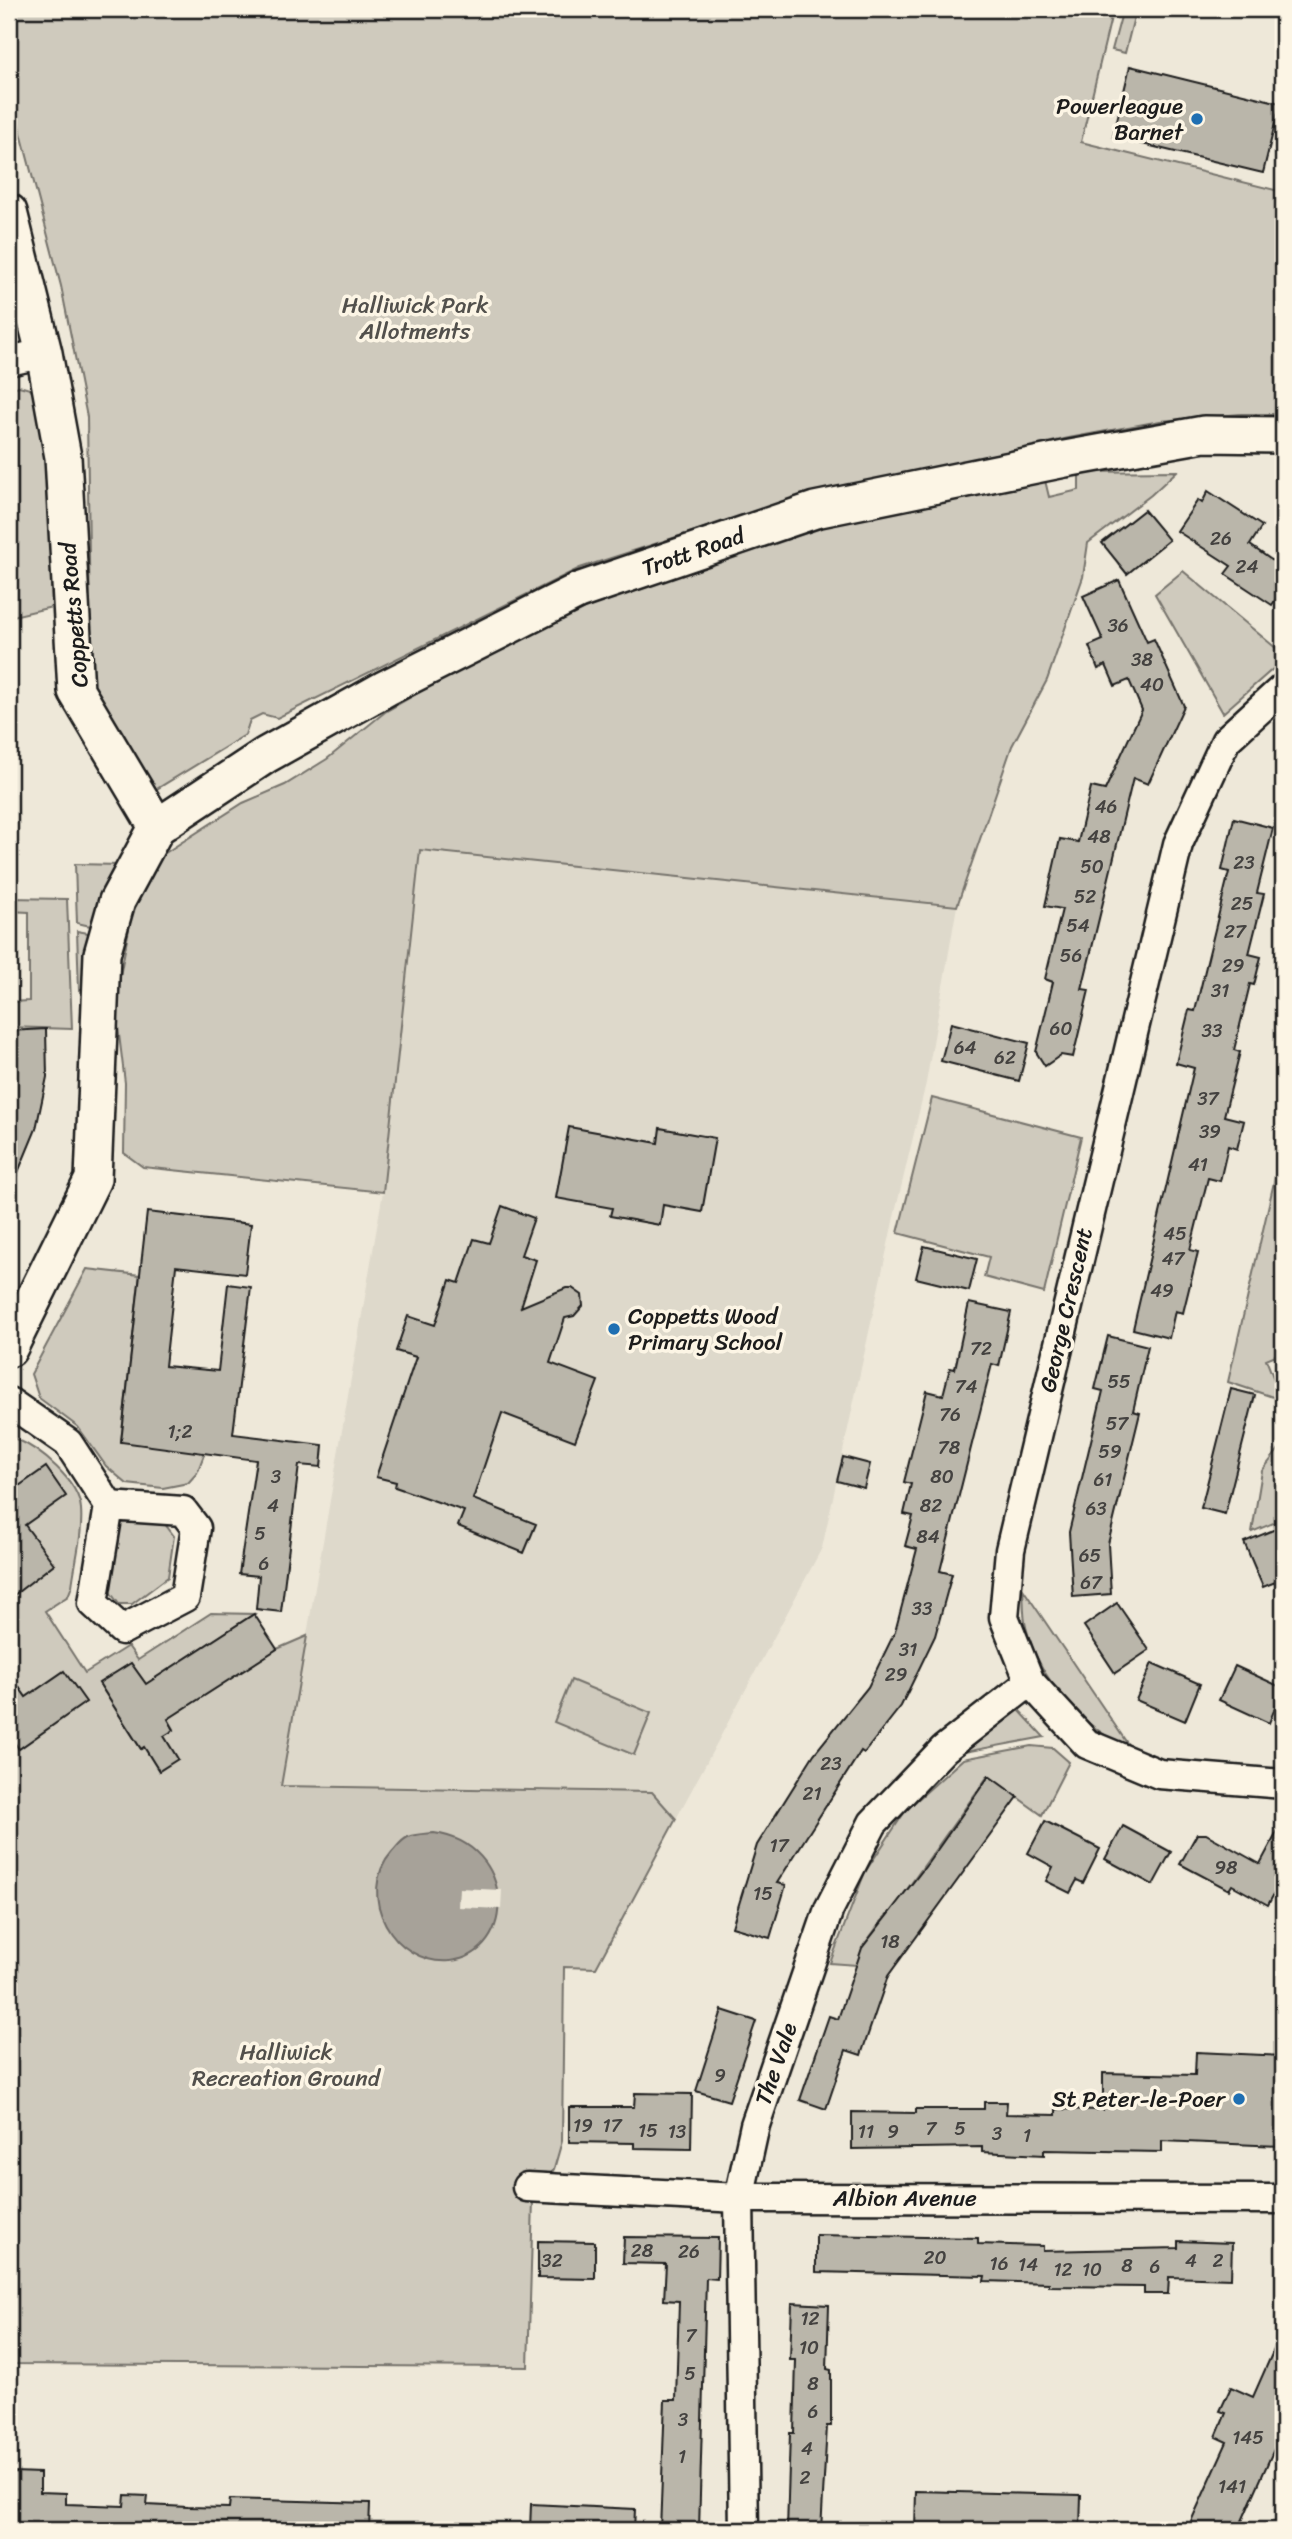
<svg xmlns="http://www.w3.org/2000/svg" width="1292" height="2539" viewBox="0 0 1292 2539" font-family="Sriracha,sans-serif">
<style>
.built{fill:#ded9cb}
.green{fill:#cfcabd;stroke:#76736c;stroke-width:2}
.water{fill:#a7a299;stroke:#6f6c67;stroke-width:2}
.pier{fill:#eee8d9}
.building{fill:#bab6aa;stroke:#1c1c1c;stroke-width:2}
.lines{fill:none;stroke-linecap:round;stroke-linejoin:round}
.minor-casing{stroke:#1c1c1c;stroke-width:33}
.tertiary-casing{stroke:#1c1c1c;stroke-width:40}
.minor{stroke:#fcf5e5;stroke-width:28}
.tertiary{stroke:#fcf5e5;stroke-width:35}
.poi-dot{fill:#1f6fb2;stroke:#fcf5e5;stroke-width:2.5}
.labels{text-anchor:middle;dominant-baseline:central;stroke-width:7;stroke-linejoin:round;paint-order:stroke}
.number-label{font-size:19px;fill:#444240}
.poi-label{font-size:23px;fill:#1c1c1c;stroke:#fcf5e5;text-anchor:end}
.park-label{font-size:23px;fill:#52504c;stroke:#fcf5e5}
.street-label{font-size:23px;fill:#1c1c1c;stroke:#fcf5e5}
</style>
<rect width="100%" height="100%" fill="#eee8d9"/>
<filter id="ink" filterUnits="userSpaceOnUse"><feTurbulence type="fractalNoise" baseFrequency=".0143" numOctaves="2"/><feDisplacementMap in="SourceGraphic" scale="14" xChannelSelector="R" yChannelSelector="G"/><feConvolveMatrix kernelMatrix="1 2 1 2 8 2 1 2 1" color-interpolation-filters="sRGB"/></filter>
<g filter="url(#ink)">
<path class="built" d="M420,850L957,906L926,1083L894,1217L822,1548L676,1819L652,1792L281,1786L383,1192Z"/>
<g class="green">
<path d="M9,9H1113L1081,142L1283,192V414H1241L1160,421L1069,438L792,500L580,568L277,718L262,714L250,720L245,735L150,793L91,694L87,417L61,286L9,87Z"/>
<path d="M1123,9H1136L1125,53L1112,50Z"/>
<path d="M19,386L30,389L37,399L47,459L52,607L9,617L11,606L9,389Z"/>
<path d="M1177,471L1151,495L1088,543L1083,577L1047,680L1012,746L957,906L420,850L383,1192L143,1167L124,1153L125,1083L115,1002L137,887L162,855L243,803L285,785L327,759L385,712L519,635L634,589L825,523L1044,476L1049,497L1079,490V472Z"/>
<path d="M1183,571L1283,654V660L1223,713L1155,594Z"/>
<path d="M75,864L120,865L95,927L77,923Z"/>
<path d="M9,898L67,899L72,1029L9,1027V1002L29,1001V912L9,911Z"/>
<path d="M77,931L94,934L84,990H79Z"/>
<path d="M932,1098L1081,1137L1044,1293L984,1277L989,1257L898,1233Z"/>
<path d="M1283,1143V1352L1266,1359L1282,1400L1228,1382Z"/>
<path d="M87,1269L140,1275L121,1441L205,1452L197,1473L188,1483L163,1488L127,1484L106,1466L78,1427L39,1398L31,1374Z"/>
<path d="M16,1439C40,1449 79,1481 81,1509C83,1534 75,1562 72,1586L68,1596L45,1611L85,1673L128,1646L138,1660L211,1613L254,1614L146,1684L131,1663L99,1683L141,1749L174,1729L168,1719L277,1649L307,1636L281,1786L652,1792L676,1819L596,1968L564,1967L562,2141L554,2169L533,2201L528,2367L9,2364V1440Z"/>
<path d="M1283,1444V1519L1252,1532L1262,1471Z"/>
<path d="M121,1516L164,1523L174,1536L168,1577L132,1604H119L107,1588Z"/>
<path d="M1023,1589L1131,1749C1082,1728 1039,1680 1026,1627C1023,1615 1024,1602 1023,1589Z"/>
<path d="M571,1680L651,1713L634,1755L554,1722Z"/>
<path d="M1019,1710L1044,1737L965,1752L963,1749Z"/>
<path d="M1031,1746L1053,1748L1069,1762L1042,1815L988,1776L888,1916L886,1915L864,1945L857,1965L830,1963L865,1872L906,1810L963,1759Z"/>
</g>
<path class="water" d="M434,1833C516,1844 518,1954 450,1961C394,1966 354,1895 392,1852C397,1847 401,1840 408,1837C416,1834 425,1834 434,1833Z"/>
<path class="pier" d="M459,1888L502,1890L501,1909L458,1907Z"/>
<g class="building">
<path d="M1130,66L1280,103L1263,173L1113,137Z"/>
<path d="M1208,491L1262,526L1250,545L1283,568V589L1272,605L1225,574L1231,566L1177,531L1198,500L1202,503Z"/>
<path d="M1144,510L1169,540L1127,574L1102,543Z"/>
<path d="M1119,580L1147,642L1154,639L1184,706L1148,784L1133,778L1082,989L1089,990L1073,1057L1061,1055L1045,1066L1036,1052L1053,982L1045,979L1062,909L1045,906L1060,839L1078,842L1091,787L1105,790L1142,710L1129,680L1115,686L1106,665L1098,669L1089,646L1103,640L1083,596Z"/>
<path d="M1234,818L1273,828L1257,893L1264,894L1249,954L1261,957L1254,985L1250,984L1234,1050L1240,1052L1224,1116L1244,1121L1237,1149L1228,1146L1220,1181L1208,1178L1190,1250L1198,1252L1183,1313L1175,1311L1169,1338L1133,1329L1194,1068L1176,1063L1189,1010L1195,1011L1229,872L1222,870Z"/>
<path d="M951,1023L1029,1043L1019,1081L941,1061Z"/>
<path d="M46,1029L47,1077L36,1129L9,1194V1031Z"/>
<path d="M569,1127L658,1143L660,1128L715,1138L702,1212L663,1205L660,1225L610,1216L612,1208L556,1198Z"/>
<path d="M502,1206L534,1218L521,1255L536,1260L521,1307L566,1288H572L582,1295L583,1306L574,1316L565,1318L550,1363L598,1381L575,1441L502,1413L473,1499L536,1524L524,1553L458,1526L464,1511L395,1487L396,1482L376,1477L416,1357L396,1351L408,1316L435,1325L450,1280L459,1283L474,1239L489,1243Z"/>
<path d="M147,1212L251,1224L245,1274L176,1266L165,1366L218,1371L228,1284L251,1287L233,1434L323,1445L321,1467L299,1465L281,1612L256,1609L259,1576L239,1574L256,1460L121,1442Z"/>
<path d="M924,1246L977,1259L969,1291L916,1278Z"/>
<path d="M969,1303L1011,1312L999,1366L992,1364L940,1571L952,1574L935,1636L901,1706L864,1753L861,1751L777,1883L786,1885L770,1938L732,1927L757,1845L814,1754L868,1687L895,1632L917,1549L905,1546L913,1516L904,1514L911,1484L904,1482L927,1391L943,1395L950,1368L955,1369Z"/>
<path d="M1108,1336L1148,1346L1133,1411L1140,1413L1108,1544L1111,1594L1073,1597L1069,1532L1103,1391L1095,1389Z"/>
<path d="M1231,1389L1255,1395L1225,1514L1201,1508Z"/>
<path d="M843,1457L870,1464L864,1488L837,1481Z"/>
<path d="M46,1467L66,1496L25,1525L54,1564L9,1599V1493Z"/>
<path d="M1283,1526V1579L1263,1587L1244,1542Z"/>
<path d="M1117,1603L1149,1650L1115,1673L1084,1626Z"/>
<path d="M254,1614L277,1649L168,1719L174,1730L164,1736L178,1759L159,1771L144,1747L141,1749L99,1683L131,1663L146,1684Z"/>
<path d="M1152,1663L1200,1684L1185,1721L1136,1700Z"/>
<path d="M1235,1666L1283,1688L1269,1723L1219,1700Z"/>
<path d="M64,1671L86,1702L19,1749L9,1735V1673L26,1697Z"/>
<path d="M989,1776L1018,1797L888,1976L861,2055L846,2050L826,2109L800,2100L829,2016L838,2019L862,1948L928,1863Z"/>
<path d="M1045,1821L1100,1849L1083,1883L1077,1880L1070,1893L1046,1881L1053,1867L1028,1853Z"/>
<path d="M1283,1821V1896L1275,1892L1268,1905L1232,1885L1229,1890L1180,1864L1197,1834H1206L1260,1864Z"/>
<path d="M1123,1826L1171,1852L1153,1885L1105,1859Z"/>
<path d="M722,2010L756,2021L729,2101L696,2091Z"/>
<path d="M1196,2052L1283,2056V2146L1162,2141V2152L1044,2150V2155L982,2152V2147L852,2149V2112L916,2113V2109H984V2102H1007L1006,2114L1056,2115V2109L1103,2110V2073L1195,2075Z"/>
<path d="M635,2093L692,2094L691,2149L634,2148V2143L569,2142V2107H634Z"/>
<path d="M816,2235L978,2238V2244L1043,2246V2251L1178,2248V2241L1232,2243L1231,2279L1169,2277L1168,2294H1144V2287L1049,2286V2283L984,2281L985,2276L816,2272Z"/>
<path d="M624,2237L718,2238L717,2279L706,2278L699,2530H660L665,2400H676L679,2301L664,2300L666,2264L623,2263Z"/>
<path d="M538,2241L595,2242V2279L538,2278Z"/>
<path d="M792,2303L829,2305L827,2369L831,2370V2426H827L821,2530H787L790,2433H794L796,2360H790Z"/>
<path d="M1283,2329V2429L1238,2530H1187L1227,2442L1216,2437L1226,2413L1220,2411L1231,2387L1253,2397Z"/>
<path d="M13,2472L40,2473V2492L66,2493V2504L124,2506L125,2495L148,2496L147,2505L188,2507L229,2508L230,2499L370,2503L369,2530H11Z"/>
<path d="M916,2491L1081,2495L1080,2530H915Z"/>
<path d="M531,2504L635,2509L634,2530H530Z"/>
</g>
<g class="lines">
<defs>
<g id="minor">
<path d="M9,361L44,353"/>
<path d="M1283,688L1226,740L1178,844L1010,1550L1004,1617L1030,1682L1087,1744L1159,1774L1283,1784"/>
<path d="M9,1402L68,1443L109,1506L93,1603L122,1630L185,1597L196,1528L183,1511L109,1506"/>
<path d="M527,2187L739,2198L1283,2199"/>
<path d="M744,2530L739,2198L755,2125L829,1909L873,1823L944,1749L1030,1682"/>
</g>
<g id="tertiary">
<path d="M9,212L44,353L63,457L76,691L157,827"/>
<path d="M9,1349L93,1179L102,954L117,901L157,827L266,755L386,688L578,591L815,510L1065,459L1204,434L1283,435"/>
</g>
</defs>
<use href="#minor" class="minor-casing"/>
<use href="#tertiary" class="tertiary-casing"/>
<use href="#minor" class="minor"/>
<use href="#tertiary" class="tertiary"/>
</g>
</g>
<g class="poi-dot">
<circle cx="1197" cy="119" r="7"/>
<circle cx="614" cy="1329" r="7"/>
<circle cx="1239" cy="2099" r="7"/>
</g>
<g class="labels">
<g class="number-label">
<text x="1221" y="538">26</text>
<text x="1247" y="566">24</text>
<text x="1118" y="625">36</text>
<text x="1142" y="659">38</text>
<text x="1152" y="684">40</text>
<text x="1106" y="806">46</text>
<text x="1099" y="836">48</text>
<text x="1244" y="862">23</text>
<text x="1092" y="866">50</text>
<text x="1085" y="896">52</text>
<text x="1242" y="903">25</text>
<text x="1078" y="925">54</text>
<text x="1235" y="931">27</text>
<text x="1071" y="955">56</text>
<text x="1233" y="965">29</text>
<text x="1220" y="990">31</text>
<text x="1061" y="1028">60</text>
<text x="1212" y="1030">33</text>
<text x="965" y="1047">64</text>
<text x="1005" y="1057">62</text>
<text x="1208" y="1098">37</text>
<text x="1210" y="1131">39</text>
<text x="1198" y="1164">41</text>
<text x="1175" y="1233">45</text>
<text x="1173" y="1258">47</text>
<text x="1162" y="1290">49</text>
<text x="981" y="1348">72</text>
<text x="1119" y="1381">55</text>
<text x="966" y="1386">74</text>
<text x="950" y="1414">76</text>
<text x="1117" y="1423">57</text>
<text x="180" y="1431">1;2</text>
<text x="949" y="1447">78</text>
<text x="1110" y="1451">59</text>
<text x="276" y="1476">3</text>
<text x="942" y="1476">80</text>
<text x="1103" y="1479">61</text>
<text x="273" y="1505">4</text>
<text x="931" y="1505">82</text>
<text x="1096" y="1508">63</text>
<text x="260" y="1533">5</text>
<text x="928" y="1536">84</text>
<text x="1090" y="1555">65</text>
<text x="264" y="1563">6</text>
<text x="1091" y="1582">67</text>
<text x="922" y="1608">33</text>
<text x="908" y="1649">31</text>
<text x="896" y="1674">29</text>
<text x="831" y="1763">23</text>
<text x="812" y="1793">21</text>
<text x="779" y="1845">17</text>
<text x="1226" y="1867">98</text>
<text x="763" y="1893">15</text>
<text x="890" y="1941">18</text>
<text x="720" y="2075">9</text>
<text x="583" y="2125">19</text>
<text x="612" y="2125">17</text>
<text x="931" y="2128">7</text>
<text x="960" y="2128">5</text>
<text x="648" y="2130">15</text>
<text x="677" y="2131">13</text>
<text x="866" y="2131">11</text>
<text x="893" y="2131">9</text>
<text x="997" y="2133">3</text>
<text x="1027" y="2135">1</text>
<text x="642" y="2250">28</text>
<text x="689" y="2251">26</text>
<text x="935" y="2257">20</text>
<text x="552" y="2260">32</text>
<text x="1191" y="2260">4</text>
<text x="1218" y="2260">2</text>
<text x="999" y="2263">16</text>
<text x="1028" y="2264">14</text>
<text x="1127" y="2265">8</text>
<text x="1155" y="2266">6</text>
<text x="1063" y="2269">12</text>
<text x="1092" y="2269">10</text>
<text x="810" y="2318">12</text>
<text x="691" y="2335">7</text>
<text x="809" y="2347">10</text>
<text x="690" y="2373">5</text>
<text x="813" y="2383">8</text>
<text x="813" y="2411">6</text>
<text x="683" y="2419">3</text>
<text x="1248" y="2437">145</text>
<text x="807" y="2448">4</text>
<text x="682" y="2456">1</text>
<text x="805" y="2477">2</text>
<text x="1232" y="2486">141</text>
</g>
<g class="poi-label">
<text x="1183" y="106">Powerleague<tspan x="1183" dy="26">Barnet</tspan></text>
<text x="628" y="1316" text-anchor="start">Coppetts Wood<tspan x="628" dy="26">Primary School</tspan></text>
<text x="1225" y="2099">St Peter-le-Poer</text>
</g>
<g class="park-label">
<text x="415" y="305">Halliwick Park<tspan x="415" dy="26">Allotments</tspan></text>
<text x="286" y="2052">Halliwick<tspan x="286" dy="26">Recreation Ground</tspan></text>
</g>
<g class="street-label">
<text transform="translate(693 552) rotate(-19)">Trott Road</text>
<text transform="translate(74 615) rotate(-95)">Coppetts Road</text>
<text transform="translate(1066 1310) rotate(-77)">George Crescent</text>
<text transform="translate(776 2064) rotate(-71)">The Vale</text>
<text x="905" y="2198">Albion Avenue</text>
</g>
</g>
<rect width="1292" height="2539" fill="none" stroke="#fcf5e5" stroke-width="35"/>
<rect x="18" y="18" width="1257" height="2504" fill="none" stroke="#1c1c1c" stroke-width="2.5" filter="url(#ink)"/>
</svg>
